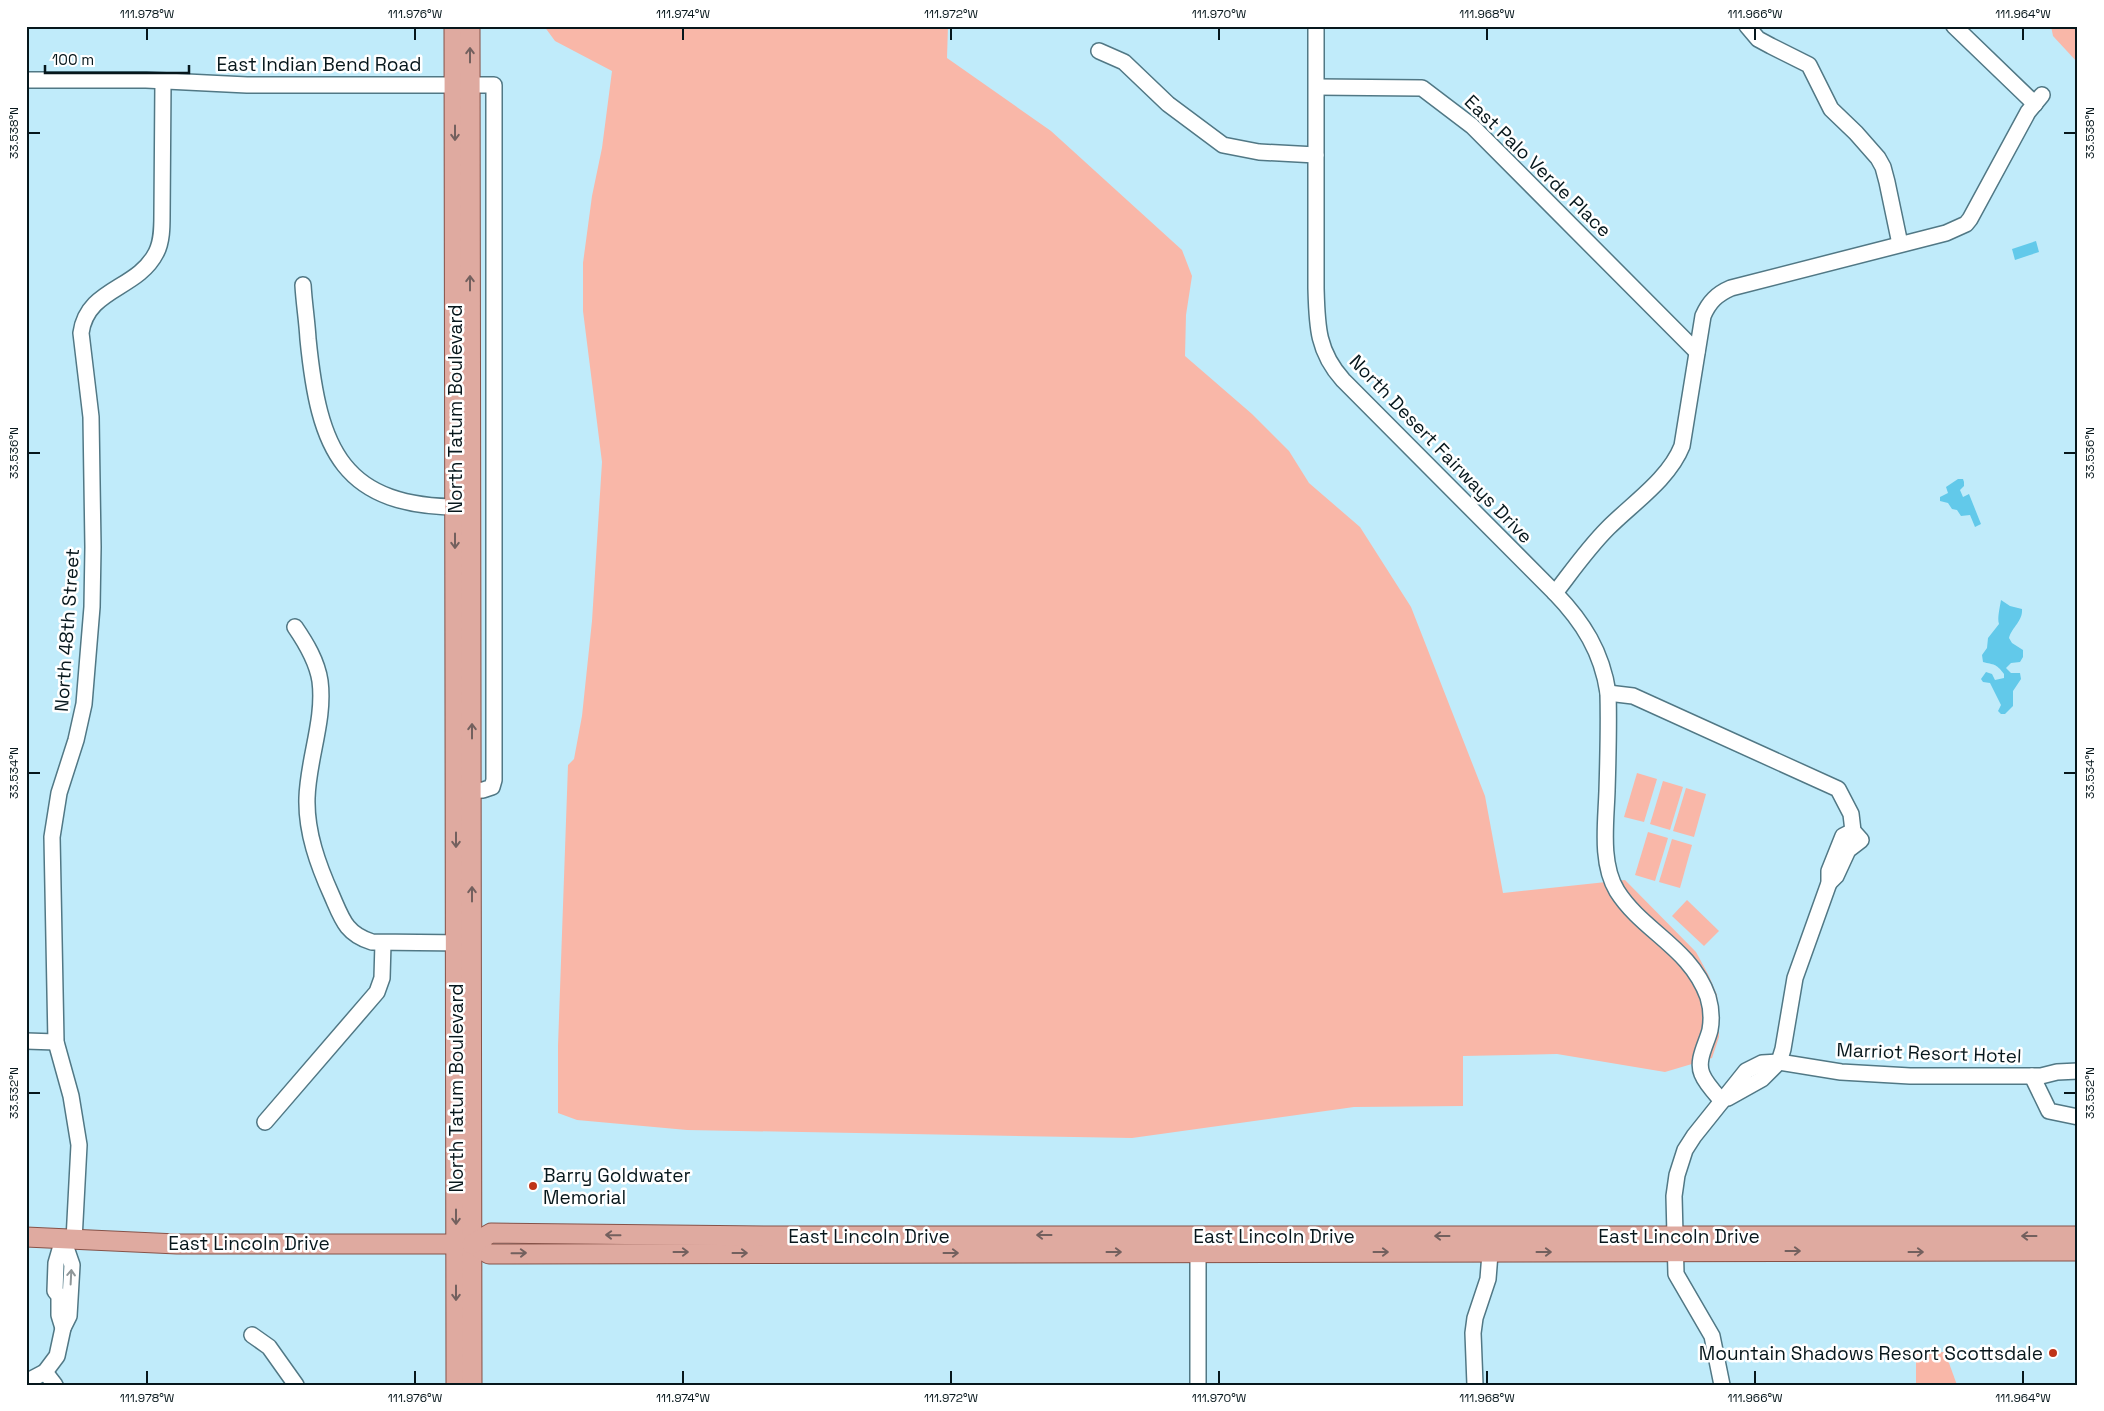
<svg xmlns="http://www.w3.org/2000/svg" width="2104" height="1411" viewBox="0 0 2104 1411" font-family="'Space Grotesk',sans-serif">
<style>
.green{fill:#f9b7a8}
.water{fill:#62c9ea}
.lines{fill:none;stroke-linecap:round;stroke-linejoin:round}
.minor-casing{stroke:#517885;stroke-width:18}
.major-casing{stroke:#865248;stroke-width:21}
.minor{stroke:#fff;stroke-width:15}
.major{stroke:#dfaaa0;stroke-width:19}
.oneway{stroke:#73605e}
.oneway2{stroke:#8f9799}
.ticks{fill:none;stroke:#07171c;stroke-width:2}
.poi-dot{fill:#bf3418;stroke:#fff;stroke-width:2}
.labels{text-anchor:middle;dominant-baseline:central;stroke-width:5;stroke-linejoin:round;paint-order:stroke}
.street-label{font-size:19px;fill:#07171c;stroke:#fff}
.poi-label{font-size:19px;fill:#07171c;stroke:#fff;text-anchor:start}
.neatline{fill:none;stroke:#07171c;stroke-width:2}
.ticks-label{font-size:12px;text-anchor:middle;fill:#07171c}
</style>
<rect width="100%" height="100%" fill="#c0ebfa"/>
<g class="green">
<path d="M544,26H948L947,58L1051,131L1182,250L1192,276L1186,315L1185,356L1252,414L1289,451L1309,483L1360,527L1411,607L1485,796L1503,893L1625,880L1696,952L1709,976L1717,995L1719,1014V1037L1712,1058L1665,1072L1557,1054L1463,1056V1106L1354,1107L1132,1138L687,1130L577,1120L558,1113V1046L568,765L574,759L582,716L592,621L602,462L583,311V263L592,196L602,148L612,71L555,41Z"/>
<path d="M2051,26H2078V63L2053,36Z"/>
<path d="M1637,773L1657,779L1644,822L1624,817Z"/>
<path d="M1663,781L1683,787L1670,830L1650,824Z"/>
<path d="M1686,788L1706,794L1694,837L1673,831Z"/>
<path d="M1648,832L1668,838L1655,881L1635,875Z"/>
<path d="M1672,839L1692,845L1680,888L1659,882Z"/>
<path d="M1687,900L1719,931L1704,946L1672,916Z"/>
<path d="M1945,1352L1957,1385H1916V1353Z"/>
</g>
<g class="water">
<path d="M2036,241L2039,252L2015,260L2012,249Z"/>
<path d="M1958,479H1963L1964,482V486L1960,490L1963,497L1969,494L1981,524L1975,527L1970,515L1961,516L1957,510L1952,509L1948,503L1940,501V497L1948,493L1946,487Z"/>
<path d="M2001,600L2010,606L2022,609C2023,621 2012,627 2009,638L2012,643L2023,650V657L2020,662L2011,663L2006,668L2011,673H2020L2021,679L2013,691V706L2005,714H2001L1998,711L2001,705L1990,683L1983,682L1981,679L1986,672L1992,674L1995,680L2004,678V674C1996,663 1994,665 1983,662L1982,655L1987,648L1988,638L1999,624C1997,618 2000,607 2001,600Z"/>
</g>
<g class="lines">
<defs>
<g id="minor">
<path d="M1316,26V288C1317,325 1317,351 1343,380L1555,593C1583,622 1602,652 1608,693C1609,726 1608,758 1607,791C1606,823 1600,863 1617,891C1643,932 1690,947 1708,997C1711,1007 1712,1019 1710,1030C1707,1043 1696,1060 1702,1074C1706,1084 1715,1093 1722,1101"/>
<path d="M1747,26L1758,39L1771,46L1809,65L1831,109L1856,133L1878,158L1883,167L1887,182L1900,244"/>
<path d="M1954,26L2035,104"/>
<path d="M1099,51L1124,62L1168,104L1223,145L1259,152L1316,155"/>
<path d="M26,80H146L247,85H494V780L492,787L483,790L462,791"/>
<path d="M1317,87L1422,88L1472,126L1697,352"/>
<path d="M303,285C304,303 307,321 308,339C319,449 341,509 466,507"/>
<path d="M1555,593C1572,571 1588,548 1608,528C1633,503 1669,479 1682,446L1703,316C1709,302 1717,294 1731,288L1946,233L1966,224L1970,219L2028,112L2042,95"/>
<path d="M295,627C306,643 317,661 320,681C325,720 308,759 307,798C306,832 318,865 332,896C342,919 346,934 372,942L465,943"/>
<path d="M1608,693L1633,696L1838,789L1851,814L1853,831L1861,840L1848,850L1836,876L1829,883"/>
<path d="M26,1041L56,1042"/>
<path d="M2032,1076L2049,1111L2078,1117"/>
<path d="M1728,1098L1762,1079L1779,1062L1783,1049L1795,978L1829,883V871L1843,836L1853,831"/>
<path d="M265,1122L377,992L382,978L383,943"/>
<path d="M74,1240L79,1145L71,1096L56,1042L52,837L59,793L76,740L84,704L92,607L93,547L91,417L81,333C87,288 137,290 156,253C162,242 162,227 162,215L163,81"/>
<path d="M1198,1242V1385"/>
<path d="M63,1328L59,1315V1296L55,1291L56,1263L63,1239"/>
<path d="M252,1335L269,1347L296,1385"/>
<path d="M45,1372L55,1385"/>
<path d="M26,1382L45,1372L57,1356L63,1328L69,1316L72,1265L63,1239"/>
<path d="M1475,1385L1473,1333L1475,1318L1488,1279L1491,1241"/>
<path d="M1722,1385L1712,1336L1676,1274L1674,1196L1677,1175L1685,1150L1694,1136L1746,1071L1762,1063L1779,1062L1841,1072L1910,1076H2041L2057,1072L2078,1071"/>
</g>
<g id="major">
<path d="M454,26L456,1385"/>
<path d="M470,26L472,1385"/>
<path d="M26,1237L177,1244H472L489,1254L2078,1251"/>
<path d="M472,1244L491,1233L767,1236H2078"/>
</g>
</defs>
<use href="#minor" class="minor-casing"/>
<use href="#major" class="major-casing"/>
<use href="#minor" class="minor"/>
<use href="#major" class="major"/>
</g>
<defs><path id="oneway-shaft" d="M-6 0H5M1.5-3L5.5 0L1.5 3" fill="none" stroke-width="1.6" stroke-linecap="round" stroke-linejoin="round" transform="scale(1.25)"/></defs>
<g class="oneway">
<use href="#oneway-shaft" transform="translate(470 55) rotate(-90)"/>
<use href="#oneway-shaft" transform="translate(455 133) rotate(90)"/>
<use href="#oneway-shaft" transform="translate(470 283) rotate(-90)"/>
<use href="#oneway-shaft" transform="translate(455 541) rotate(90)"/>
<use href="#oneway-shaft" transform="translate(472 731) rotate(-90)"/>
<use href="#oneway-shaft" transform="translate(456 840) rotate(90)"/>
<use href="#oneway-shaft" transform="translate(472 894) rotate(-90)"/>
<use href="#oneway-shaft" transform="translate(456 1217) rotate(90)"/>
<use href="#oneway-shaft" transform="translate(613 1235) rotate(-179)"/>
<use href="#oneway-shaft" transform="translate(1044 1235) rotate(-180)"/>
<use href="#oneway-shaft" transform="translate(1442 1236) rotate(180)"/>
<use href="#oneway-shaft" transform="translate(2029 1236) rotate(-180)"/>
<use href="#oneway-shaft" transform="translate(1793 1251)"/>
<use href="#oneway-shaft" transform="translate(681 1252)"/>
<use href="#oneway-shaft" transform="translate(1114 1252)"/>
<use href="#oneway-shaft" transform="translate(1381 1252)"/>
<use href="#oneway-shaft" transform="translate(1544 1252)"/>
<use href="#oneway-shaft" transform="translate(1916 1252)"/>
<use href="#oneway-shaft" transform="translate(519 1253) rotate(-1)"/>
<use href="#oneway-shaft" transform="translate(740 1253)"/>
<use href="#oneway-shaft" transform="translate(951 1253)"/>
<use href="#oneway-shaft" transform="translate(456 1293) rotate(90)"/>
</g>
<use class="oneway2" href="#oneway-shaft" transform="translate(71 1277) rotate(-87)"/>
<path class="ticks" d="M147,28V40M415,28V40M683,28V40M951,28V40M1219,28V40M1487,28V40M1755,28V40M2023,28V40M28,133H40M2064,133H2076M28,453H40M2064,453H2076M28,773H40M2064,773H2076M28,1093H40M2064,1093H2076M147,1371V1384M415,1371V1384M683,1371V1384M951,1371V1384M1219,1371V1384M1487,1371V1384M1755,1371V1384M2023,1371V1384"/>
<g class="poi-dot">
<circle cx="533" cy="1186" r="5"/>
<circle cx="2053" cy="1353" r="5"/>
</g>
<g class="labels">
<g class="street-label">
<text x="319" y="64">East Indian Bend Road</text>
<text transform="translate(1538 166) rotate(44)">East Palo Verde Place</text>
<text transform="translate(455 409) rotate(-90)">North Tatum Boulevard</text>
<text transform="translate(1441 449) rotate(46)">North Desert Fairways Drive</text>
<text transform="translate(67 630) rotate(-86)">North 48th Street</text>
<text transform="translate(1929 1053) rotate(2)">Marriot Resort Hotel</text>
<text transform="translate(456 1088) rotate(-90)">North Tatum Boulevard</text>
<text x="869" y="1236">East Lincoln Drive</text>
<text x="1274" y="1236">East Lincoln Drive</text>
<text x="1679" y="1236">East Lincoln Drive</text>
<text x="249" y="1243">East Lincoln Drive</text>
</g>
<g class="poi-label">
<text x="543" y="1175">Barry Goldwater<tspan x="543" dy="22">Memorial</tspan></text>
<text x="2043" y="1353" text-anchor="end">Mountain Shadows Resort Scottsdale</text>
</g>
</g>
<rect width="2104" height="1411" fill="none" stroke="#ffffff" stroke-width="55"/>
<path d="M45 65v8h144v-8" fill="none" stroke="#07171c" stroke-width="2.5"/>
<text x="52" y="65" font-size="15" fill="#07171c" stroke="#ffffff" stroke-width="4" paint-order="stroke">100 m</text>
<rect x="28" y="28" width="2048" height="1356" class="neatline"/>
<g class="ticks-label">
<text x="147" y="18">111.978°W</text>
<text x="415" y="18">111.976°W</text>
<text x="683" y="18">111.974°W</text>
<text x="951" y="18">111.972°W</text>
<text x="1219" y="18">111.970°W</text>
<text x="1487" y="18">111.968°W</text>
<text x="1755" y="18">111.966°W</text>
<text x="2023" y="18">111.964°W</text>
<text transform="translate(14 133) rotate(-90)" y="4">33.538°N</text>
<text transform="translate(2090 133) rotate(-90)" y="4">33.538°N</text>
<text transform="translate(14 453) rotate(-90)" y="4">33.536°N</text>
<text transform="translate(2090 453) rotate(-90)" y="4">33.536°N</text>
<text transform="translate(14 773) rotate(-90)" y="4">33.534°N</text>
<text transform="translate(2090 773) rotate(-90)" y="4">33.534°N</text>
<text transform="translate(14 1093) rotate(-90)" y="4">33.532°N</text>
<text transform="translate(2090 1093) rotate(-90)" y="4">33.532°N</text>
<text x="147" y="1402">111.978°W</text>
<text x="415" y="1402">111.976°W</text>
<text x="683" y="1402">111.974°W</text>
<text x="951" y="1402">111.972°W</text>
<text x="1219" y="1402">111.970°W</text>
<text x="1487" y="1402">111.968°W</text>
<text x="1755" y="1402">111.966°W</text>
<text x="2023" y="1402">111.964°W</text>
</g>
</svg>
